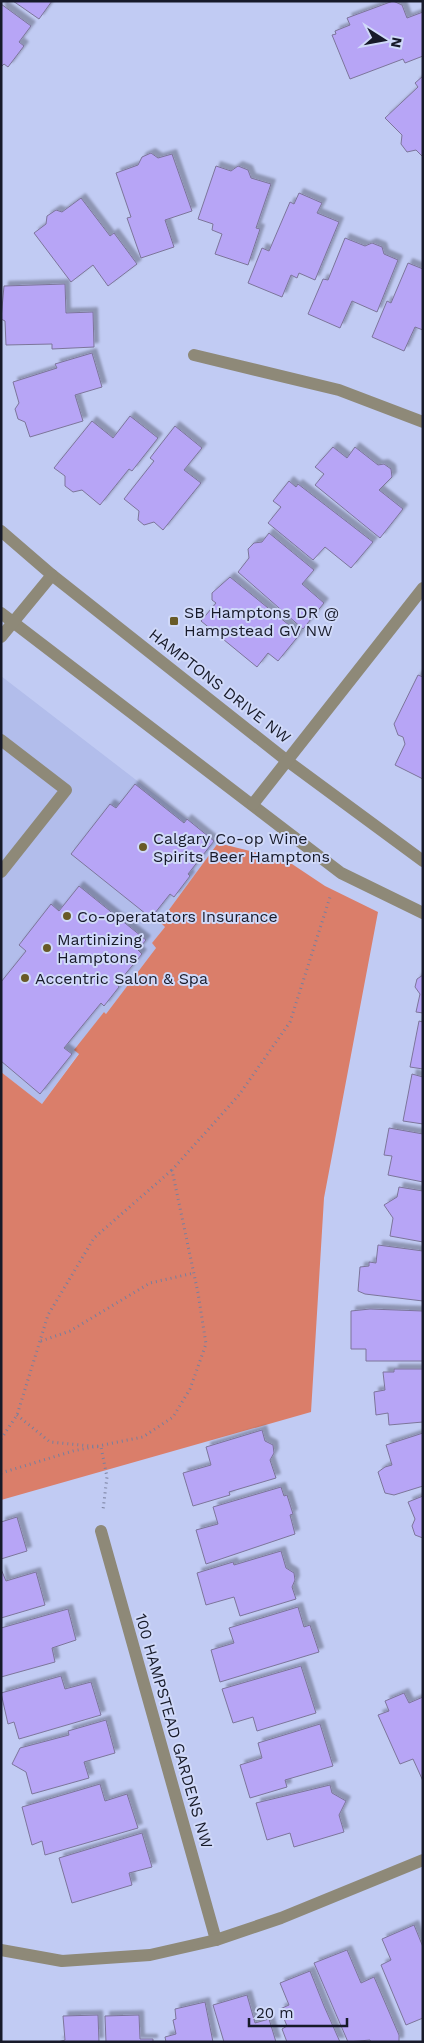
<svg xmlns="http://www.w3.org/2000/svg" width="424" height="2043" viewBox="0 0 424 2043" font-family="'Work Sans',sans-serif">
<style>
.built{fill:#b2bdeb}
.green{fill:#da7e6a}
.building{fill:#b7a5f6;stroke:#7c759a;filter:url(#shadow)}
.lines{fill:none;stroke-linecap:round;stroke-linejoin:round}
.path{stroke:#787f9d;stroke-width:3;stroke-dasharray:1 4;stroke-linecap:butt}
.minor{stroke:#8e8978;stroke-width:12}
.poi-dot{fill:#685a27;stroke:#d0d9f9;stroke-width:2}
.labels{text-anchor:middle;dominant-baseline:central;stroke-width:4;stroke-linejoin:round;paint-order:stroke}
.poi-label{font-size:16px;fill:#171a29;stroke:#d0d9f9;text-anchor:start}
.street-label{font-size:16px;fill:#171a29;stroke:#d0d9f9}
</style>
<defs>
<filter id="shadow"><feDropShadow dx="4.5" dy="-4.5" stdDeviation="1" flood-color="#0004"/></filter>
</defs>
<rect width="100%" height="100%" fill="#c1cbf3"/>
<path class="built" d="M1,676L218,843L160,922L165,927L152,943L156,948L106,1014L104,1012L75,1050L79,1053L42,1104L1,1072Z"/>
<path class="green" d="M218,843L286,860L325,886L378,912L324,1198L311,1412L1,1500V1072L42,1104L79,1054L74,1050L104,1012L106,1014L156,948L152,943L165,927L160,922Z"/>
<g class="building">
<path d="M13,1H52L39,19Z"/>
<path d="M393,1L402,5L407,18L423,12V56L405,63L403,59L350,79L332,35L336,34L335,31L350,25L347,18Z"/>
<path d="M1,4L31,26L19,42L24,46L8,67L4,64L1,67Z"/>
<path d="M423,76V157L416,150L407,152L401,144L402,135L385,118L418,87L415,83Z"/>
<path d="M151,153L158,158L172,154L192,211L165,220L174,247L141,258L127,218L131,217L116,173L138,165L142,157Z"/>
<path d="M216,166L231,171L238,166L248,170L251,178L271,184L256,228L260,229L248,265L215,254L222,234L212,230L213,224L198,219Z"/>
<path d="M299,193L322,203L317,213L339,222L315,280L299,273L297,278L291,275L282,297L248,283L262,248L269,251L290,202L294,204Z"/>
<path d="M81,198L110,236L114,233L137,264L108,286L93,265L71,282L34,233L46,224L47,216L56,210L62,212Z"/>
<path d="M345,238L365,246L372,243L382,247L384,254L398,260L377,312L352,301L340,328L308,314L323,279L328,280Z"/>
<path d="M408,263L423,269V330L415,327L404,351L372,337L387,301L391,303Z"/>
<path d="M65,284L66,313L93,312L94,347L52,349V344L6,345L5,321L1,319L4,286Z"/>
<path d="M92,353L102,387L75,395L83,421L30,437L25,422L18,419L15,409L19,403L13,382L57,368L55,364Z"/>
<path d="M130,416L158,438L132,471L129,469L100,505L82,490L73,492L65,486V476L54,468L92,421L113,438Z"/>
<path d="M175,426L202,448L184,470L201,483L163,530L154,522L144,525L138,520L139,511L124,499L154,461L150,458Z"/>
<path d="M333,447L347,458L355,447L378,465L384,464L391,469L392,477L379,490L403,509L380,538L315,485L324,474L315,467Z"/>
<path d="M289,481L296,487L298,484L373,542L351,568L325,547L313,560L268,523L281,507L273,501Z"/>
<path d="M269,533L314,570L302,584L324,603L303,629L238,572L249,558L248,549L254,543L262,542Z"/>
<path d="M230,577L300,634L278,661L268,653L257,667L201,621L216,603L212,600V593Z"/>
<path d="M418,675L423,677V779L395,765L405,744L403,737L398,735L394,724Z"/>
<path d="M135,784L184,823L187,819L214,841L188,874L190,876L174,897L170,894L151,918L71,854L110,804L116,808Z"/>
<path d="M79,886L146,940L138,950L142,954L117,984L119,987L104,1006L101,1003L64,1048L72,1054L40,1094L1,1061V982L26,951L19,945L51,904L59,911Z"/>
<path d="M423,975V1013L416,1012L420,994L415,987L417,979Z"/>
<path d="M419,1021L423,1022V1069L410,1067Z"/>
<path d="M412,1074L423,1077V1124L403,1121Z"/>
<path d="M389,1128L423,1134V1182L388,1175L392,1156L384,1155Z"/>
<path d="M399,1187L423,1191V1242L390,1236L393,1218L384,1205L397,1197Z"/>
<path d="M378,1245L423,1251V1301L365,1294L358,1291L360,1267L369,1266V1262L376,1263Z"/>
<path d="M370,1309L423,1311V1361H366V1349H351V1311Z"/>
<path d="M394,1369H423V1422L389,1425L388,1413L376,1415L374,1392L385,1390L383,1372H394Z"/>
<path d="M262,1430L265,1441L273,1445L274,1453L270,1460L276,1478L229,1492L230,1495L193,1506L183,1473L211,1465L206,1447Z"/>
<path d="M423,1433V1486L394,1495L385,1493L378,1472L385,1467L392,1465L386,1445Z"/>
<path d="M281,1487L284,1496L287,1495L293,1514L290,1515L295,1534L206,1564L196,1530L218,1524L213,1507Z"/>
<path d="M423,1496V1538L415,1535L412,1526L415,1519L408,1502Z"/>
<path d="M17,1517L27,1551L1,1559V1522Z"/>
<path d="M281,1551L286,1568L294,1573L295,1580L292,1587L296,1599L240,1616L234,1597L206,1605L197,1573L233,1562L234,1565Z"/>
<path d="M1,1569L6,1581L36,1572L45,1605L1,1618Z"/>
<path d="M298,1607L304,1627L310,1625L319,1652L220,1682L211,1650L234,1643L229,1628Z"/>
<path d="M68,1609L76,1640L52,1648L55,1662L1,1677V1628Z"/>
<path d="M301,1666L316,1713L257,1731L253,1717L233,1723L222,1689Z"/>
<path d="M61,1676L65,1689L91,1682L101,1715L19,1739L14,1722L8,1724L1,1693Z"/>
<path d="M404,1693L409,1703L423,1697V1781L413,1759L400,1764L378,1715L389,1711L385,1701Z"/>
<path d="M106,1720L115,1753L84,1762L89,1778L32,1794L26,1772L12,1764L20,1748L69,1735L68,1731Z"/>
<path d="M320,1724L333,1766L285,1780L287,1787L250,1798L240,1765L262,1758L258,1743Z"/>
<path d="M100,1784L105,1801L127,1794L138,1828L45,1855L42,1841L32,1845L22,1807Z"/>
<path d="M330,1785L332,1793L346,1801L339,1815L344,1832L294,1847L290,1833L267,1840L256,1803Z"/>
<path d="M142,1833L152,1867L129,1873L132,1885L72,1903L59,1858Z"/>
<path d="M414,1925L423,1947V2018L406,2025L381,1965L391,1960L382,1939Z"/>
<path d="M347,1950L361,1983L374,1977L399,2035V2042H371L370,2040L348,2042L314,1963Z"/>
<path d="M310,1971L324,2006L340,2042H287L282,2029L287,2026L280,2009L289,2005L280,1983Z"/>
<path d="M247,1995L255,2023L269,2019L276,2042H224L213,2005Z"/>
<path d="M205,2002L213,2042H166L165,2037L176,2034L173,2020L176,2019L175,2009Z"/>
<path d="M98,2015L99,2042H58L65,2040L63,2016Z"/>
<path d="M139,2015L140,2039H153V2042H106L105,2016Z"/>
</g>
<g class="lines">
<g class="path">
<path d="M41,1341L70,1331L150,1283L194,1273"/>
<path d="M17,1415L50,1442L101,1447L107,1477L103,1510"/>
<path d="M1,1439L17,1415L48,1315L94,1238L172,1170"/>
<path d="M1,1473L73,1451L143,1437L173,1417L190,1389L206,1344L198,1293L172,1170L239,1095L290,1022L331,894"/>
</g>
<g class="minor">
<path d="M194,355L339,390L423,422"/>
<path d="M1,531L52,575L286,760L423,861"/>
<path d="M1,613L341,873L423,913"/>
<path d="M1,637L52,575"/>
<path d="M1,740L66,790L1,872"/>
<path d="M253,804L423,588"/>
<path d="M101,1531L216,1940"/>
<path d="M1,1950L62,1961L150,1955L216,1940L281,1918L423,1860"/>
</g>
</g>
<g class="poi-dot">
<rect x="169" y="616" width="10" height="10" rx="2.5"/>
<circle cx="143" cy="847" r="5"/>
<circle cx="67" cy="916" r="5"/>
<circle cx="47" cy="948" r="5"/>
<circle cx="25" cy="978" r="5"/>
</g>
<g class="labels">
<g class="poi-label">
<text x="184" y="612">SB Hamptons DR @<tspan x="184" dy="18">Hampstead GV NW</tspan></text>
<text x="153" y="838">Calgary Co-op Wine<tspan x="153" dy="18">Spirits Beer Hamptons</tspan></text>
<text x="77" y="916">Co-operatators Insurance</text>
<text x="57" y="939">Martinizing<tspan x="57" dy="18">Hamptons</tspan></text>
<text x="35" y="978">Accentric Salon &amp; Spa</text>
</g>
<g class="street-label">
<text transform="translate(220 686) rotate(38)">HAMPTONS DRIVE NW</text>
<text transform="translate(174 1731) rotate(74)">100 HAMPSTEAD GARDENS NW</text>
</g>
</g>
<rect width="424" height="2043" fill="none" stroke="#171a29" stroke-width="5"/>
<g transform="translate(384 40) rotate(101)" stroke="#d0d9f9" stroke-width="4" paint-order="stroke">
<path d="M0-4L9 19L0 12L-9 19Z" fill="#171a29"/>
<text y="-8" font-size="14" font-weight="bold" text-anchor="middle" fill="#171a29">N</text>
</g>
<path d="M249 2018v8h98v-8" fill="none" stroke="#171a29" stroke-width="2.5"/>
<text x="256" y="2018" font-size="15" fill="#171a29" stroke="#d0d9f9" stroke-width="4" paint-order="stroke">20 m</text>
</svg>
